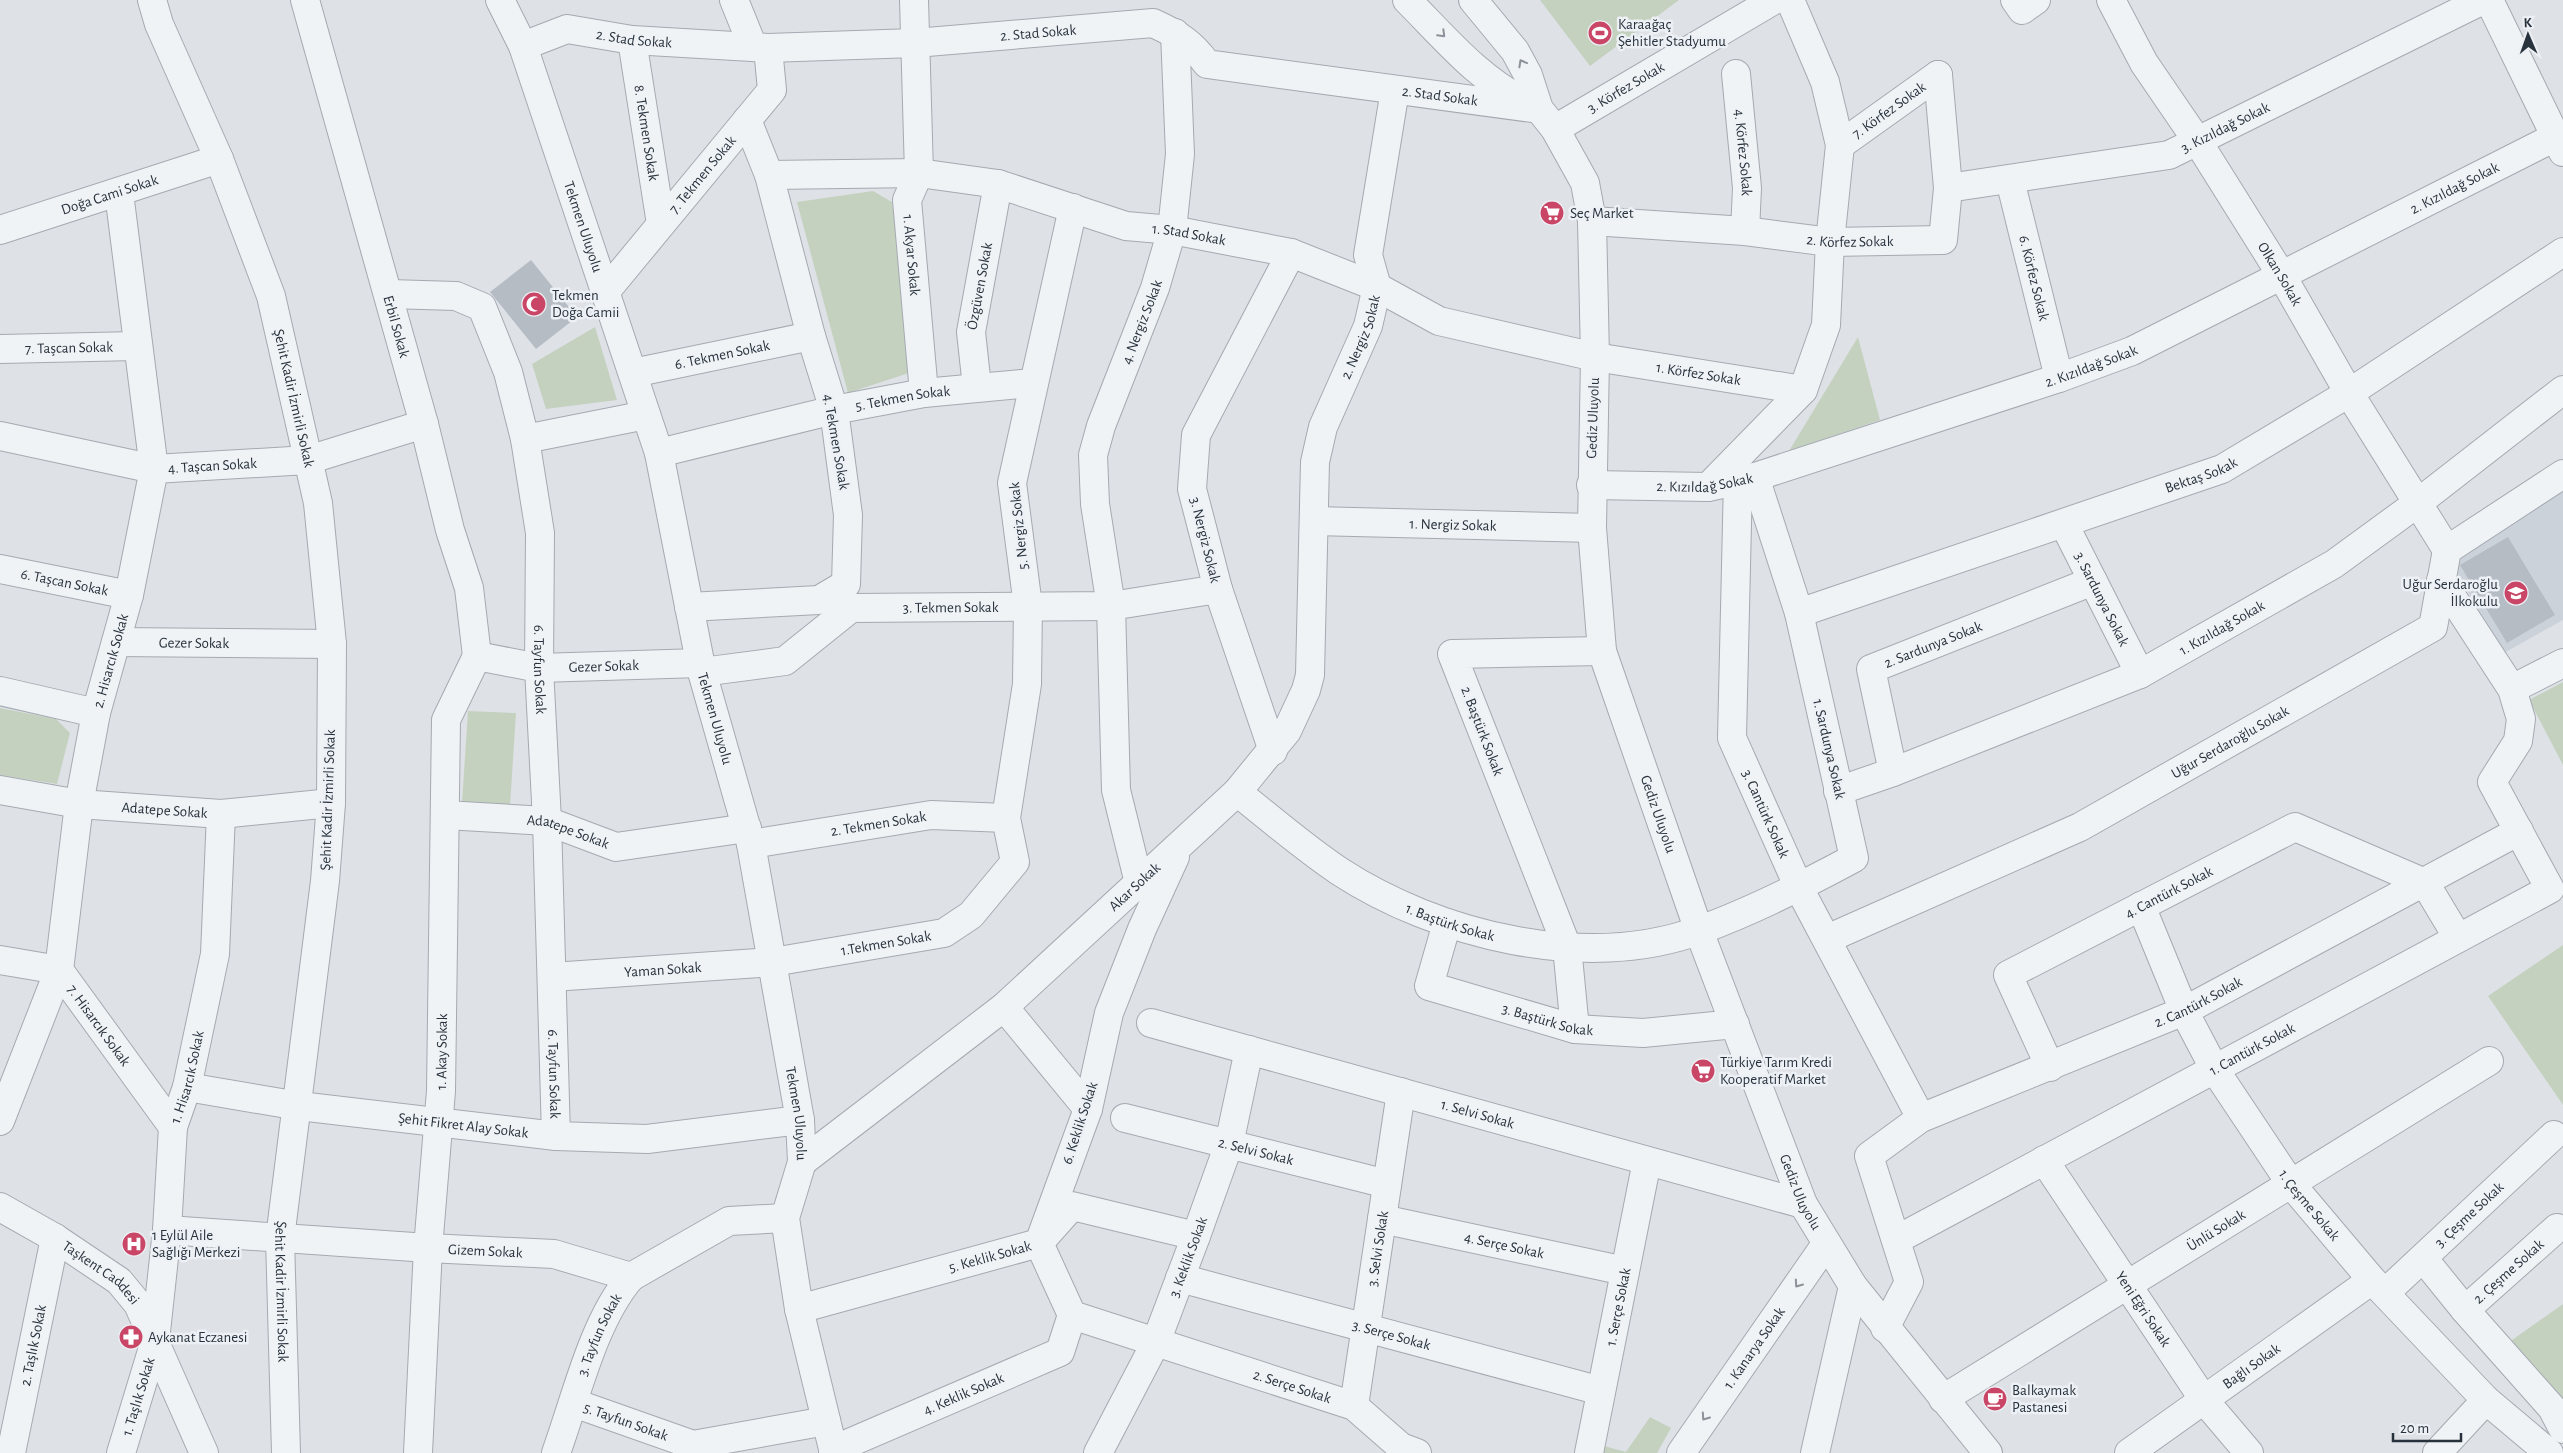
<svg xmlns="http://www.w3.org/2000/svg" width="2563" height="1453" viewBox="0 0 2563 1453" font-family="'Alegreya Sans',sans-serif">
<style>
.built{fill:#ccd2d9}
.green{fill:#c5d1bf}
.building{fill:#b5bcc4}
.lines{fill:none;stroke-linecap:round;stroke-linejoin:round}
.minor-casing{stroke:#a4aab1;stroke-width:30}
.minor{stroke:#f0f3f6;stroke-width:28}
.oneway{stroke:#8c929a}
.labels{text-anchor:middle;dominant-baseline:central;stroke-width:5;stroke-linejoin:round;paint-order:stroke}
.poi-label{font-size:15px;fill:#28323d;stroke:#edf1f5;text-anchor:start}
.street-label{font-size:15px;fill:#28323d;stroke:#edf1f5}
</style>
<rect width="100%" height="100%" fill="#dee2e7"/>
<path class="built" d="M2563,483V620L2504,653L2453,566L2455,552Z"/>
<g class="green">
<path d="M1540,0H1679L1590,66Z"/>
<path d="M873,191L892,202L915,371L848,393L797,202Z"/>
<path d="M595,327L617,400L546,409L532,364Z"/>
<path d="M1858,337L1880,420L1789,451Z"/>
<path d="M2563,682V765L2529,700Z"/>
<path d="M0,708L56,719L70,733L57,784L0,775Z"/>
<path d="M468,711L516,713L510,806L462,803Z"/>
<path d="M2563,945V1105L2488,996Z"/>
<path d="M2563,1304V1410L2505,1345Z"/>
<path d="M1650,1417L1671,1428L1657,1453H1597V1444L1626,1452Z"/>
</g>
<g class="building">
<path d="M531,260L577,317L536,349L490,292Z"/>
<path d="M2508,537L2555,615L2507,643L2460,565Z"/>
</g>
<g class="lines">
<defs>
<g id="minor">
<path id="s1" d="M152,0L159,24L219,159L271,296L318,503L332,644L331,803L325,881L280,1238L286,1453"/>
<path id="s2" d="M305,0L424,424L450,530L469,588L477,656"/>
<path id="s3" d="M500,0L523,46L659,453L702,672L751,844L800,1120L802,1162L785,1218L799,1309L834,1453"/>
<path d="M734,0L753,47"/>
<path id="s4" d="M914,0L919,173L907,200L924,393"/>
<path d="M1407,0C1444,37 1479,80 1527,103"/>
<path id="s5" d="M1473,0L1515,51L1528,75L1539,109L1555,129L1585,183L1592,221L1595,357L1592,528L1602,651L1699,931L1803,1204L1853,1286L1988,1453"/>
<path d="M2015,0L2022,10L2036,0"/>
<path id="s6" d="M2111,0L2144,63L2198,142L2282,276L2349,393L2447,550"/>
<path d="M2489,0L2563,152"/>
<path id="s7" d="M632,40L661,224"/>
<path id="s8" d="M523,46L567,29L632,40L768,48L915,43L1153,23C1177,34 1191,42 1207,64L1539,109"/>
<path id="s9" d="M1736,74L1747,188L1745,231"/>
<path id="s10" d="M1555,129L1774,0"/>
<path id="s11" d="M1840,145L1938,75"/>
<path id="s12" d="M769,175L919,173L998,184L1126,226L1172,230L1291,253L1377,287L1439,321L1595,357L1803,390"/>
<path id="s13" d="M2010,180L2059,378"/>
<path id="s14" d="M1948,188L2169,155L2483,0"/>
<path id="s15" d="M1592,221L1745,231L1830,242L1943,240L1948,188L1938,75"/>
<path id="s16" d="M0,230L219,159"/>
<path id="s17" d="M606,291L772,90L768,48"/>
<path id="s18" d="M389,294L456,296L482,307L508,372L525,439L540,533L539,668L547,821L556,1136"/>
<path id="s19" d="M0,349L137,346"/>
<path id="s20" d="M633,373L811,336"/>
<path id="s21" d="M977,387L971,332L998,184"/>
<path id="s22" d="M0,436L154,469L308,460L424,424"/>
<path d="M525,439L646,415"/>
<path id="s23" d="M659,453L834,410L924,393L1032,383"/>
<path id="s24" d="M1738,480L1732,738L1799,888L1921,1118"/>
<path id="s25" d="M1591,485L1708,487L1755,477L2059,378L2132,351L2555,137"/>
<path d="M1708,487L1803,390L1826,325L1830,242L1840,145L1825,82L1790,0"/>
<path id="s26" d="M1314,521L1592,528"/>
<path id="s27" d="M2064,524L2140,674"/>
<path id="s28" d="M0,569L129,595"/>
<path d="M689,607L819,600L846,584L848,515L834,410L811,336L769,175L747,120"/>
<path id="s29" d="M1799,613L2222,469L2349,393L2563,252"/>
<path id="s30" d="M116,642L332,644"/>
<path id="s31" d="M477,656L539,668L700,663"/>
<path id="s32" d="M702,672L785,661L851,608L1111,606L1218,589"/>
<path d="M2512,689L2563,663"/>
<path d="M0,691L96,713"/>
<path d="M1273,751L1218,589L1192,489L1196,435L1291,253"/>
<path id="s33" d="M1893,772L1871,669L2093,581"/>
<path id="s34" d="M0,790L79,804L221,814L331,803"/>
<path id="s35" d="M1838,791L1893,772L2140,674L2334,564L2419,502L2563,390"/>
<path id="s36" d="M1237,792C1270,818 1303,847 1339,871C1437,935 1586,972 1700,930C1753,911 1804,885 1854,858L1799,613L1755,477"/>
<path id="s37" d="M445,815L547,821L616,847L747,828"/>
<path id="s38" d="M751,844L931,815L1006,818"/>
<path id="s39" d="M1175,857L1142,929L1109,1013L1088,1109L1039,1243L1072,1315L1354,1406L1401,1447L1417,1453"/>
<path id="s40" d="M1139,883L1116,790L1111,606L1095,504L1093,455L1101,426L1155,288L1172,230L1180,154L1175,33"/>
<path id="s41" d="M2141,906L2184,1011L2215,1070L2291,1184L2372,1280L2486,1400L2549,1453"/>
<path id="s42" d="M1447,923L1429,986L1575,1029L1643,1033L1735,1024"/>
<path id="s43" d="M1827,939L2080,827L2433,627L2447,550L2563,474"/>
<path id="s44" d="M0,960L59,970L173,1127"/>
<path id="s45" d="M552,977L773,962L944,933L971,915L1015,862L1006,818L1027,684L1028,606L1012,483L1073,208"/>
<path d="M1004,1007L1088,1109"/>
<path id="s46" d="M1151,1023L1803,1204"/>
<path d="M1575,1029L1567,947L1452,654L1602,651"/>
<path id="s47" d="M2050,1067L2008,975L2295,827L2425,883L2458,938"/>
<path id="s48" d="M187,1087L299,1106L556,1136L647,1139L800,1120"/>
<path id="s49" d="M1125,1118L1387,1184"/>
<path id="s50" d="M0,1121L59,970L79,804L96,713L129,595L154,469L119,193"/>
<path id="s51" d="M2044,1160L2204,1400L2249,1453"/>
<path id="s52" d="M802,1162L1004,1007L1237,792L1287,731L1306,690L1310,675L1315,462L1323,427L1368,326L1377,287L1368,255L1395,90"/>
<path id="s53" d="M0,1207L55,1238L119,1281L138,1304L204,1453"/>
<path id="s54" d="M1382,1219L1625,1271"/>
<path id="s55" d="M167,1230L428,1248L554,1254L631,1277L729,1221L785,1218"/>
<path id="s56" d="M1896,1240L2550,889L2492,782L2518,741L2521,719L2512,689L2441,580"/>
<path id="s57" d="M2423,1258L2465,1310L2557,1228"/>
<path id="s58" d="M1180,1278L1601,1391"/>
<path id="s59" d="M2385,1293L2554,1135"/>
<path id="s60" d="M799,1309L1039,1243L1072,1206L1196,1236"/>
<path d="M2465,1310L2552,1408L2563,1429"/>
<path id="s61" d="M1885,1328L1909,1282L1869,1156L1921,1118L2184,1011L2519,831"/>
<path id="s62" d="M1943,1399L2489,1061"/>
<path id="s63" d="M574,1403L693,1445L826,1421"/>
<path id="s64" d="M1354,1406L1401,1092"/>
<path id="s65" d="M833,1450L1060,1352L1072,1315"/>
<path id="s66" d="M11,1453L55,1238"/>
<path id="s67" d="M121,1453L155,1341L167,1230L173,1127L187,1087L215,954L221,814"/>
<path id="s68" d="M418,1453L428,1248L441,1091L446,720L477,656"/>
<path id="s69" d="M556,1453C576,1398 593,1321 631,1277"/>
<path id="s70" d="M1098,1453L1156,1342L1196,1236L1229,1144L1249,1050"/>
<path id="s71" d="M1589,1453L1647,1161"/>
<path id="s72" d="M1681,1453L1826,1244"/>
<path d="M1815,1453L1853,1286"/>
<path id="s73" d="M2129,1453L2372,1280"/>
<path d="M2437,1453L2486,1400"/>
</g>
</defs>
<use href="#minor" class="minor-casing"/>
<use href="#minor" class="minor"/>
</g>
<defs><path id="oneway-chevron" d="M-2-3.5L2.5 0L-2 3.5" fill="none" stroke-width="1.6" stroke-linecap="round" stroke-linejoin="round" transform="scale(1.25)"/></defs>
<g class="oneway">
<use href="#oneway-chevron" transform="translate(1442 34) rotate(45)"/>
<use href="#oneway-chevron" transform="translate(1522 63) rotate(-119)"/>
<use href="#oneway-chevron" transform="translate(1798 1284) rotate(125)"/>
<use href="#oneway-chevron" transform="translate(1705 1417) rotate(125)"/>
</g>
<defs>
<symbol id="stadium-disc" viewBox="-11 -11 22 22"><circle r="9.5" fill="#c94667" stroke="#edf1f5"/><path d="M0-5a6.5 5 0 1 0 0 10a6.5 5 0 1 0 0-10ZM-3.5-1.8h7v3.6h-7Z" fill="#fff"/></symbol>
<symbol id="supermarket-disc" viewBox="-11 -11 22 22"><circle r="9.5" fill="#c94667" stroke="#edf1f5"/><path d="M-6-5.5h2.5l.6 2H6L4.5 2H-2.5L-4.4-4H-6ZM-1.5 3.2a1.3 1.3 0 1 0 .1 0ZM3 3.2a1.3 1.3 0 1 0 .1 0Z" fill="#fff"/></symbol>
<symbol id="mosque-disc" viewBox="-11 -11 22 22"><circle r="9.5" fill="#c94667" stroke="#edf1f5"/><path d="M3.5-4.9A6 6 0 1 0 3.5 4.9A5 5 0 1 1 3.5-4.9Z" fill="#fff"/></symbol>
<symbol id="school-disc" viewBox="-11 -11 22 22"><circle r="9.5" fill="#c94667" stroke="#edf1f5"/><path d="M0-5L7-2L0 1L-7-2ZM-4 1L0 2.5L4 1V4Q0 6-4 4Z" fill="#fff"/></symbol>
<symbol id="hospital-disc" viewBox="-11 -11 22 22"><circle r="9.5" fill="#c94667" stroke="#edf1f5"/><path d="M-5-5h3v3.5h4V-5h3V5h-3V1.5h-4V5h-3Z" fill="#fff"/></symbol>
<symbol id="pharmacy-disc" viewBox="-11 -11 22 22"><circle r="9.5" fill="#c94667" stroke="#edf1f5"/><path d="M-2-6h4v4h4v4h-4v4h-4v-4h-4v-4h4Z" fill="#fff"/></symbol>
<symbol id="cafe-disc" viewBox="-11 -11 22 22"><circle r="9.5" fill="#c94667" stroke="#edf1f5"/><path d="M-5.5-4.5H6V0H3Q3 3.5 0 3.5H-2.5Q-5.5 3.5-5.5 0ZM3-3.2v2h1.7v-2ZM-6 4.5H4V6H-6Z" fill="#fff"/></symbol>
</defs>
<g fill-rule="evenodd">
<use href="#stadium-disc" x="1586" y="19" width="28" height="28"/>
<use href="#supermarket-disc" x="1538" y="199" width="28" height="28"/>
<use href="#mosque-disc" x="520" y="290" width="28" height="28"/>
<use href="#school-disc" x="2502" y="579" width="28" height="28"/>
<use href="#supermarket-disc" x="1689" y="1057" width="28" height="28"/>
<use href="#hospital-disc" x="120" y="1230" width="28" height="28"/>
<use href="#pharmacy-disc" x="117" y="1323" width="28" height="28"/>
<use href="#cafe-disc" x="1981" y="1385" width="28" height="28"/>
</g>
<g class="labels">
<g class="poi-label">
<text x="1618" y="24">Karaağaç<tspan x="1618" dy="17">Şehitler Stadyumu</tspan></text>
<text x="1570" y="213">Seç Market</text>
<text x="552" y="295">Tekmen<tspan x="552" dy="17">Doğa Camii</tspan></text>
<text x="2498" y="584" text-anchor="end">Uğur Serdaroğlu<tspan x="2498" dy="17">İlkokulu</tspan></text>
<text x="1720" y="1062">Türkiye Tarım Kredi<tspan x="1720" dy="17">Kooperatif Market</tspan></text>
<text x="152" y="1235">1 Eylül Aile<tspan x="152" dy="17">Sağlığı Merkezi</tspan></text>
<text x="148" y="1337">Aykanat Eczanesi</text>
<text x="2012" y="1390">Balkaymak<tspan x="2012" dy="17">Pastanesi</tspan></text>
</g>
<g class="street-label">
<text stroke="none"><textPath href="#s8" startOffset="520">2. Stad Sokak</textPath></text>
<text stroke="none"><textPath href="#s8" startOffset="115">2. Stad Sokak</textPath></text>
<text stroke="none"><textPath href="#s10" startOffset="82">3. Körfez Sokak</textPath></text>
<text stroke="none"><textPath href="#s8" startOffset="939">2. Stad Sokak</textPath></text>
<text stroke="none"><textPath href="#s11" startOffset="60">7. Körfez Sokak</textPath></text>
<text stroke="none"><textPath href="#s14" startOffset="286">3. Kızıldağ Sokak</textPath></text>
<text stroke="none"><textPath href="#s7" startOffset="94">8. Tekmen Sokak</textPath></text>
<text stroke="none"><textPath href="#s9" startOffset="79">4. Körfez Sokak</textPath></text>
<text stroke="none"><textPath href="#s17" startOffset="151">7. Tekmen Sokak</textPath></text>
<text stroke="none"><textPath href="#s25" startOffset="924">2. Kızıldağ Sokak</textPath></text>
<text stroke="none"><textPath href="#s16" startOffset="115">Doğa Cami Sokak</textPath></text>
<text stroke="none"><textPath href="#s3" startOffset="242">Tekmen Uluyolu</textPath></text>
<text stroke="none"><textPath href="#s12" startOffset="428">1. Stad Sokak</textPath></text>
<text stroke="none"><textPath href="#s15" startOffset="259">2. Körfez Sokak</textPath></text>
<text stroke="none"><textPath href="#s4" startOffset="258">1. Akyar Sokak</textPath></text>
<text stroke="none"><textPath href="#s6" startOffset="322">Olkan Sokak</textPath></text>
<text stroke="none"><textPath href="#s13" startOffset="101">6. Körfez Sokak</textPath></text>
<text stroke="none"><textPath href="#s21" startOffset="102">Özgüven Sokak</textPath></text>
<text stroke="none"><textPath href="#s40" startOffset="574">4. Nergiz Sokak</textPath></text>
<text stroke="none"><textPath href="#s2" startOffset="339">Erbil Sokak</textPath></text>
<text stroke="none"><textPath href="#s52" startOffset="1058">2. Nergiz Sokak</textPath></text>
<text stroke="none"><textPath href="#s19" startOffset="69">7. Taşcan Sokak</textPath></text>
<text stroke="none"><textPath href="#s20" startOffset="91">6. Tekmen Sokak</textPath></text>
<text stroke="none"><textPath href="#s25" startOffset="519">2. Kızıldağ Sokak</textPath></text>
<text stroke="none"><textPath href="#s12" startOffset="960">1. Körfez Sokak</textPath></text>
<text stroke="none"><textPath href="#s1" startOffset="424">Şehit Kadir İzmirli Sokak</textPath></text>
<text stroke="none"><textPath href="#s23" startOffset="250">5. Tekmen Sokak</textPath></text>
<text transform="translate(1593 418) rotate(-88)">Gediz Uluyolu</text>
<text transform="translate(836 442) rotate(80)">4. Tekmen Sokak</text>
<text stroke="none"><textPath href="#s22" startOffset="216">4. Taşcan Sokak</textPath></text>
<text stroke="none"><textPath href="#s29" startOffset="425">Bektaş Sokak</textPath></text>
<text stroke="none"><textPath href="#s25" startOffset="114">2. Kızıldağ Sokak</textPath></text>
<text stroke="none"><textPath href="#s26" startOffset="139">1. Nergiz Sokak</textPath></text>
<text transform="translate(1019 526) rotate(-96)">5. Nergiz Sokak</text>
<text transform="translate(1205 540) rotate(76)">3. Nergiz Sokak</text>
<text stroke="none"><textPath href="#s28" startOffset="66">6. Taşcan Sokak</textPath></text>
<text stroke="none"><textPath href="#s27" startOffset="84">3. Sardunya Sokak</textPath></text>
<text stroke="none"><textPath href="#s32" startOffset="268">3. Tekmen Sokak</textPath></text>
<text stroke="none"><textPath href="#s35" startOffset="418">1. Kızıldağ Sokak</textPath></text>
<text stroke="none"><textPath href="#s30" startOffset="78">Gezer Sokak</textPath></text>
<text stroke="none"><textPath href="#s33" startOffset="172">2. Sardunya Sokak</textPath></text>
<text stroke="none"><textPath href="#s50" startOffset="476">2. Hisarcık Sokak</textPath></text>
<text stroke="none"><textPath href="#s31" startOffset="128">Gezer Sokak</textPath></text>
<text stroke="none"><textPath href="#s18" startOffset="466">6. Tayfun Sokak</textPath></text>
<text stroke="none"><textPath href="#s3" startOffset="752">Tekmen Uluyolu</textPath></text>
<text transform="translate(1482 731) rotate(69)">2. Baştürk Sokak</text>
<text stroke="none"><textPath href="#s43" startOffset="449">Uğur Serdaroğlu Sokak</textPath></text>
<text transform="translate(1829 749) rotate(77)">1. Sardunya Sokak</text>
<text transform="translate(328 800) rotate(-88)">Şehit Kadir İzmirli Sokak</text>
<text stroke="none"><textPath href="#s34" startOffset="166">Adatepe Sokak</textPath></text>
<text stroke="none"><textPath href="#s5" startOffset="858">Gediz Uluyolu</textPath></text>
<text stroke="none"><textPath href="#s24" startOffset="341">3. Cantürk Sokak</textPath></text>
<text stroke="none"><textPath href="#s38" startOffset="129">2. Tekmen Sokak</textPath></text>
<text stroke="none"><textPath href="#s37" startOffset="125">Adatepe Sokak</textPath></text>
<text stroke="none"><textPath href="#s52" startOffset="432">Akar Sokak</textPath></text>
<text stroke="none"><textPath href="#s47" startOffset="282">4. Cantürk Sokak</textPath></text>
<text stroke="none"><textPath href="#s36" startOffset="252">1. Baştürk Sokak</textPath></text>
<text stroke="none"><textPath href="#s45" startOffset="336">1.Tekmen Sokak</textPath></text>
<text stroke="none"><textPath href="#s45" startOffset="111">Yaman Sokak</textPath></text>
<text stroke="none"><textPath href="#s61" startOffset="549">2. Cantürk Sokak</textPath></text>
<text stroke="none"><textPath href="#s42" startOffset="189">3. Baştürk Sokak</textPath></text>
<text stroke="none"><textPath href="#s44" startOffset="128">7. Hisarcık Sokak</textPath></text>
<text stroke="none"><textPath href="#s56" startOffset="404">1. Cantürk Sokak</textPath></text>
<text stroke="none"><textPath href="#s68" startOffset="402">1. Akay Sokak</textPath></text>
<text stroke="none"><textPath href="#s18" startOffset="871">6. Tayfun Sokak</textPath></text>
<text stroke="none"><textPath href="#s67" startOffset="384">1. Hisarcık Sokak</textPath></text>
<text stroke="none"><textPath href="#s46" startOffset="339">1. Selvi Sokak</textPath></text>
<text stroke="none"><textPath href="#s3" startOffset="1156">Tekmen Uluyolu</textPath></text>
<text transform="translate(1080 1123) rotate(-72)">6. Keklik Sokak</text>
<text stroke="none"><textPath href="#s48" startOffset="279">Şehit Fikret Alay Sokak</textPath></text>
<text stroke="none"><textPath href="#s49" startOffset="135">2. Selvi Sokak</textPath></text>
<text stroke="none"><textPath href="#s5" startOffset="1262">Gediz Uluyolu</textPath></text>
<text stroke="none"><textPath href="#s41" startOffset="345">1. Çeşme Sokak</textPath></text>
<text stroke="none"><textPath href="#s59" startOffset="115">3. Çeşme Sokak</textPath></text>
<text stroke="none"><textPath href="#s62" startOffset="321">Ünlü Sokak</textPath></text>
<text stroke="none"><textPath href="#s54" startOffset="125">4. Serçe Sokak</textPath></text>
<text stroke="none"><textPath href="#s64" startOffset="159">3. Selvi Sokak</textPath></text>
<text stroke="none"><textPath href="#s55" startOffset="319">Gizem Sokak</textPath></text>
<text stroke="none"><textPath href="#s60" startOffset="198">5. Keklik Sokak</textPath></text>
<text stroke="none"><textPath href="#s70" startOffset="216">3. Keklik Sokak</textPath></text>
<text stroke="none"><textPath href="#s57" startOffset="125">2. Çeşme Sokak</textPath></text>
<text stroke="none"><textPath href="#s53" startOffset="121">Taşkent Caddesi</textPath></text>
<text stroke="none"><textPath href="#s1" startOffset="1324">Şehit Kadir İzmirli Sokak</textPath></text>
<text stroke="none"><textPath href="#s71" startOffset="149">1. Serçe Sokak</textPath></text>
<text stroke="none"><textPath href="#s51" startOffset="179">Yeni Eğri Sokak</textPath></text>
<text stroke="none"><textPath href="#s69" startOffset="126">3. Tayfun Sokak</textPath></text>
<text stroke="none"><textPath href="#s58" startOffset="219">3. Serçe Sokak</textPath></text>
<text stroke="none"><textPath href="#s66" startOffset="110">2. Taşlık Sokak</textPath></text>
<text stroke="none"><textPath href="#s72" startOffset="128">1. Kanarya Sokak</textPath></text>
<text stroke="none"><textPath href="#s73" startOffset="150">Bağlı Sokak</textPath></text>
<text stroke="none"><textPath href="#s39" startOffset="721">2. Serçe Sokak</textPath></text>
<text stroke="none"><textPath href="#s65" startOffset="142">4. Keklik Sokak</textPath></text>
<text stroke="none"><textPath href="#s67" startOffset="59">1. Taşlık Sokak</textPath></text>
<text stroke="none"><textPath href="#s63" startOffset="55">5. Tayfun Sokak</textPath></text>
</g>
</g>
<g transform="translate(2528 35) rotate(358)" stroke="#edf1f5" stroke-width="4" paint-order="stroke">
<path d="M0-4L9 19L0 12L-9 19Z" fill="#28323d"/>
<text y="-8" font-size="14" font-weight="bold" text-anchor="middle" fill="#28323d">K</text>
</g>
<path d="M2393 1433v8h68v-8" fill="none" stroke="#28323d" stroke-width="2.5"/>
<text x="2400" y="1433" font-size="15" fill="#28323d" stroke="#edf1f5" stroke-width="4" paint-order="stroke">20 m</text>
</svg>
